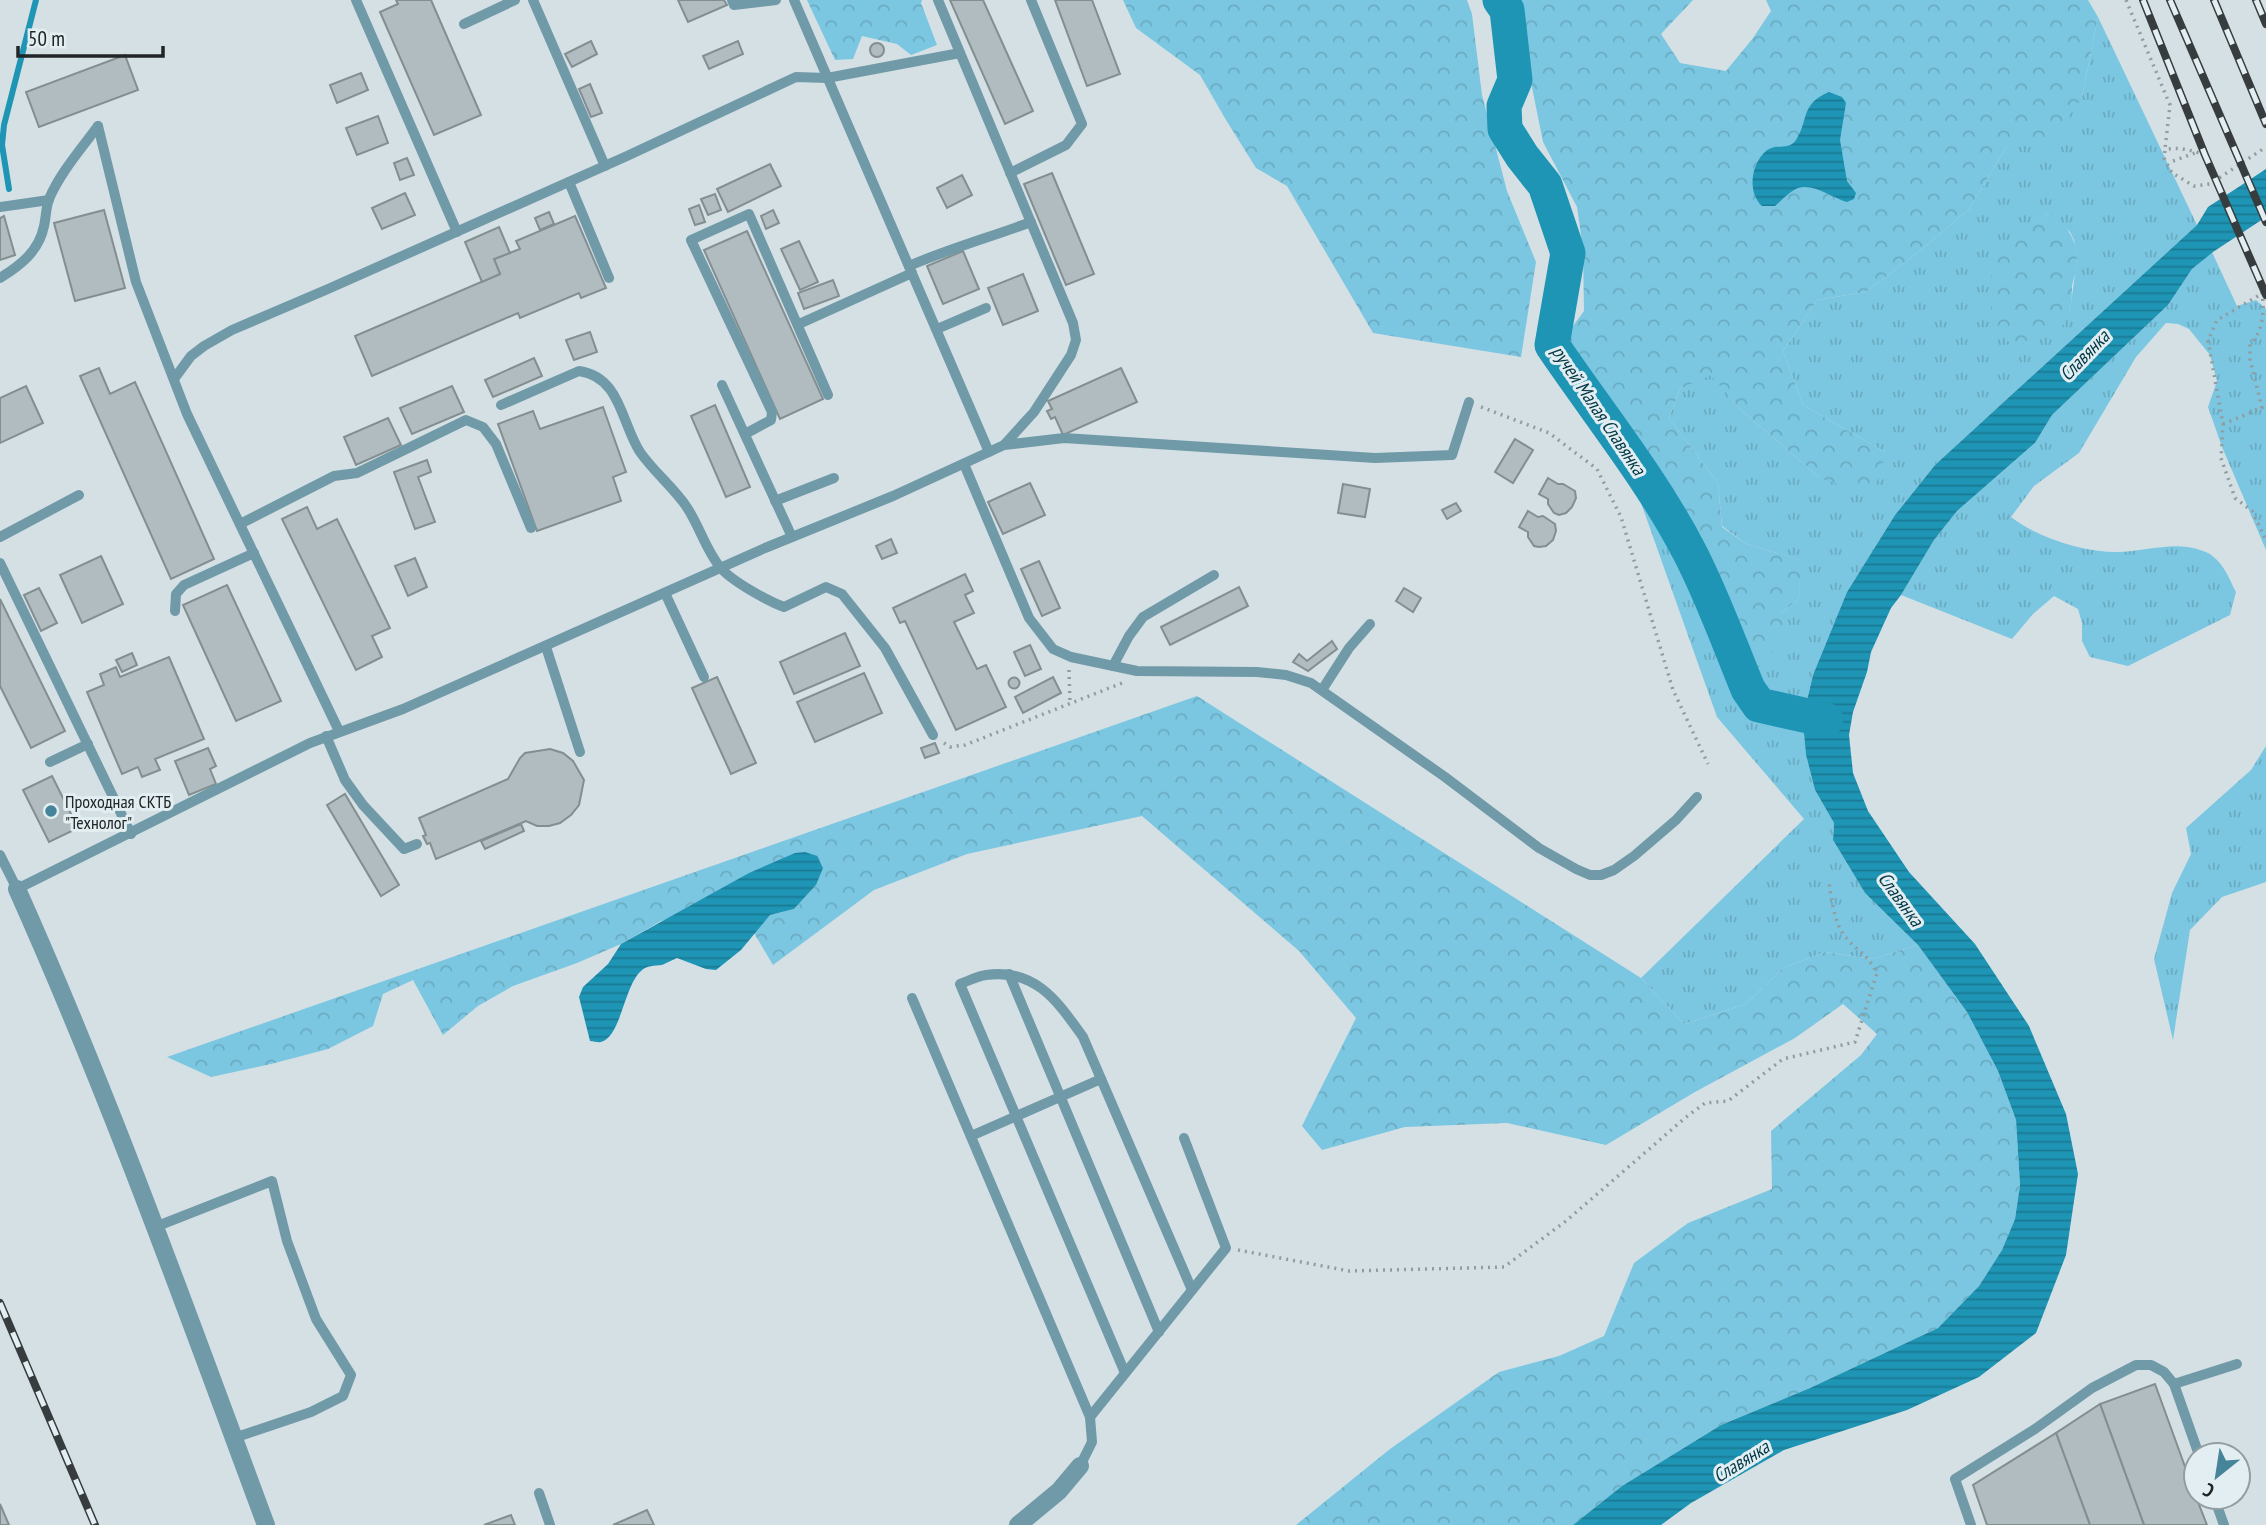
<svg xmlns="http://www.w3.org/2000/svg" width="2266" height="1525" viewBox="0 0 2266 1525" font-family="'PT Sans Narrow',sans-serif">
<style>
.grass{fill:url(#grass-tufts);fill-rule:evenodd}
.forest{fill:url(#forest-crowns)}
.water{fill:url(#water-rules)}
.lines{fill:none;stroke-linecap:round;stroke-linejoin:round}
.stream{stroke:#1e95b5;stroke-width:6}
.river{stroke:#1e95b5;stroke-width:35}
.building{fill:#b1bcc0;stroke:#838e91;stroke-width:2}
.path{stroke:#929b9e;stroke-width:3.5;stroke-dasharray:2 5;stroke-linecap:butt}
.service{stroke:#719aa8;stroke-width:10}
.minor{stroke:#719aa8;stroke-width:18}
.rail-casing{stroke:#373d3e;stroke-width:8}
.rail{stroke:#e2eef2;stroke-width:5;stroke-dasharray:16;stroke-linecap:butt}
.poi-dot{fill:#458499;stroke:#e2eef2;stroke-width:2.5}
.labels{text-anchor:middle;dominant-baseline:central;stroke-width:6;stroke-linejoin:round;paint-order:stroke}
.poi-label{font-size:18px;fill:#202526;stroke:#e2eef2;text-anchor:start}
.water-label{font-size:19px;font-style:italic;fill:#043745;stroke:#e2eef2}
</style>
<defs>
<pattern id="grass-tufts" width="24" height="20" patternUnits="userSpaceOnUse" patternTransform="scale(1.75)"><rect width="24" height="20" fill="#7bc7e1"/><path d="M3 7l-1-3M5 7V3M7 7l1-3M15 17l-1-3M17 17v-4M19 17l1-3" fill="none" stroke="#6aabc1"/></pattern>
<pattern id="forest-crowns" width="20" height="18" patternUnits="userSpaceOnUse" patternTransform="scale(1.75)"><rect width="20" height="18" fill="#7bc7e1"/><path d="M2 6a3 3 0 1 1 6 0M12 15a3 3 0 1 1 6 0" fill="none" stroke="#6aabc1"/></pattern>
<pattern id="water-rules" width="6" height="5" patternUnits="userSpaceOnUse" patternTransform="scale(1.75)"><rect width="6" height="5" fill="#1e95b5"/><path d="M0 2.5h6" fill="none" stroke="#1a7993"/></pattern>
</defs>
<rect width="100%" height="100%" fill="#d5e0e5"/>
<g class="grass">
<path d="M2098,17L2197,225L1935,465L1895,515L1847,592L1813,675L1805,709C1789,708 1767,705 1756,692C1751,687 1749,677 1746,671L1761,667L1782,613L1799,598L1800,560L1746,544L1722,526L1718,483L1669,418L1680,389L1711,374L1740,409L1820,478L1885,452L1803,405L1783,351L1817,300L1866,292L1921,250L1969,209L2007,146L2082,97ZM2049,214L2070,232L2074,240L2077,258L2070,311L2061,327L2002,249C2013,235 2032,220 2049,214Z"/>
<path d="M2212,252L2237,306L2256,300L2266,309V550L2222,447L2208,407L2217,381L2210,355L2189,329L2178,324L2166,323L2136,357L2079,453L2034,486L2011,517C2038,538 2083,552 2117,552C2146,552 2174,540 2203,551C2221,557 2228,576 2236,592L2230,615L2128,666L2090,657L2082,641V623L2078,609L2054,596L2033,614L2012,639L1901,595L1934,540L1957,511L2035,443L2052,415L2168,305L2192,269Z"/>
<path d="M1641,503L1679,558L1719,642L1737,692L1758,711L1776,718L1803,723L1806,755L1815,790L1834,823L1833,840L1865,893L1918,945L1872,959L1825,952L1783,968L1746,1004L1684,1024L1641,978L1804,819L1717,717Z"/>
<path d="M2266,746V882L2222,897L2190,930L2173,1040L2154,959L2172,893L2191,854L2186,828L2251,770Z"/>
</g>
<g class="forest">
<path d="M807,0H922L921,3L937,45L911,55L897,44L862,36L853,59L835,60Z"/>
<path d="M1123,0H1467L1472,14L1482,95L1507,191L1536,262L1521,357L1373,333L1287,186L1256,168L1226,120L1200,75L1136,28Z"/>
<path d="M1517,0H1693L1661,34L1680,63L1726,71L1753,38L1771,11L1766,0H2088L2098,17L2082,97L2049,146H2007L1969,209L1921,250L1866,292L1817,300L1783,351L1803,405L1885,452L1881,474L1869,496L1820,478L1740,409L1711,375L1680,389L1669,418L1718,483L1722,527L1746,544L1801,560L1799,598L1782,613L1786,634L1761,667L1746,671L1697,548L1619,425L1562,341L1584,311L1583,249L1577,207L1543,142L1519,23Z"/>
<path d="M2049,214C2070,226 2080,245 2076,269C2075,275 2073,280 2072,286C2072,299 2072,317 2061,327C2047,341 2027,341 2009,342C1989,327 1990,305 1991,282C1992,277 1991,270 1992,265C1999,243 2028,221 2049,214Z"/>
<path d="M1197,696L1641,978L1684,1024L1746,1004L1783,968L1825,952L1872,959L1918,945L1967,1012L1998,1071L2016,1120L2020,1185L2015,1219L2002,1250L1979,1286L1938,1328L1810,1388L1721,1425L1622,1486L1573,1525H1296L1390,1449L1499,1372L1559,1356L1604,1336L1634,1263L1688,1223L1772,1189L1771,1131L1861,1055L1877,1034L1843,1004L1795,1038L1695,1092L1606,1145L1507,1123L1405,1127L1322,1150L1302,1126L1356,1018L1299,951L1142,816L967,854L874,890L773,965L754,933L770,915L794,909L816,885L661,921L621,944L577,963L513,986L478,1006L443,1035L413,980L383,994L373,1026L328,1049L271,1064L211,1077L167,1057Z"/>
</g>
<g class="water">
<path d="M1829,92L1842,97L1846,103L1840,140L1847,181L1856,193L1854,199L1847,202C1833,198 1813,183 1798,188C1790,191 1782,200 1775,206H1762C1747,192 1751,164 1766,151C1775,143 1789,151 1796,140C1809,120 1800,104 1829,92Z"/>
<path d="M2266,169V217L2213,252L2192,269L2168,305L2052,415L2035,443L1957,511L1934,540L1901,595L1891,608L1871,652L1867,672L1853,712L1849,735L1853,773L1868,811L1909,872L1975,944L2029,1026L2066,1114L2078,1174L2066,1255L2036,1333L1979,1377L1907,1410L1784,1450L1691,1503L1661,1525H1573L1622,1486L1721,1425L1810,1388L1938,1328L1979,1286L2002,1250L2015,1219L2020,1185L2016,1120L1998,1071L1967,1012L1918,945L1865,893L1833,840L1834,823L1815,790L1806,755L1803,723L1805,709L1813,675L1847,592L1895,515L1935,465L2197,225L2208,207Z"/>
<path d="M805,852L817,856L823,868L816,885L794,909L770,915L741,950L716,970L706,969L677,958C672,960 667,963 662,965C654,966 647,965 641,971C624,986 621,1037 601,1042C598,1043 594,1041 590,1041L579,997L583,987L608,964L621,944L749,873L795,853Z"/>
</g>
<g class="lines">
<path class="stream" d="M9,189L2,145L4,125L36,0"/>
<path class="river" d="M1500,0L1507,10L1515,80L1504,106L1505,129L1522,156L1545,185L1568,253L1552,345C1598,413 1651,478 1689,551C1712,595 1729,643 1748,689L1759,705L1826,720"/>
</g>
<g class="building">
<path d="M396,0H431L481,115L434,135L380,12L398,4Z"/>
<path d="M678,0H724L727,5L688,22Z"/>
<path d="M950,0H983L1033,111L1005,124Z"/>
<path d="M1055,0H1092L1120,74L1087,86Z"/>
<path d="M591,41L597,54L572,67L565,54Z"/>
<path d="M738,41L743,54L709,69L703,56Z"/>
<circle cx="877" cy="50" r="7"/>
<path d="M125,55L138,90L39,127L26,92Z"/>
<path d="M361,73L368,90L337,103L330,85Z"/>
<path d="M590,84L602,113L591,117L579,89Z"/>
<path d="M378,116L388,143L357,155L346,128Z"/>
<path d="M407,158L414,175L400,180L394,163Z"/>
<path d="M770,164L781,186L728,212L717,189Z"/>
<path d="M1052,173L1094,274L1066,285L1024,184Z"/>
<path d="M962,175L972,195L947,208L937,188Z"/>
<path d="M405,193L415,215L382,229L372,208Z"/>
<path d="M715,194L721,210L708,215L701,199Z"/>
<path d="M699,205L705,222L695,225L689,209Z"/>
<path d="M104,210L125,288L75,301L54,223Z"/>
<path d="M773,210L779,223L766,229L761,216Z"/>
<path d="M549,212L554,224L540,230L535,218Z"/>
<path d="M4,216L15,255L0,260V218Z"/>
<path d="M575,216L606,288L581,298L579,293L520,318L518,313L372,376L355,336L500,274L494,259L520,249L516,241Z"/>
<path d="M499,227L510,253L494,259L500,274L482,282L465,242Z"/>
<path d="M747,231L823,399L780,419L704,250Z"/>
<path d="M799,241L818,282L800,290L781,249Z"/>
<path d="M963,251L979,289L943,304L927,266Z"/>
<path d="M1023,274L1038,311L1003,325L988,288Z"/>
<path d="M833,280L839,296L804,309L798,293Z"/>
<path d="M590,332L597,352L574,360L566,340Z"/>
<path d="M534,358L542,376L493,397L485,380Z"/>
<path d="M99,368L110,394L135,382L214,559L171,579L80,376Z"/>
<path d="M1121,368L1137,402L1063,435L1055,417L1051,419L1047,411L1052,409L1048,401Z"/>
<path d="M26,386L43,423L0,443V398Z"/>
<path d="M452,386L464,412L412,434L400,408Z"/>
<path d="M715,405L750,487L726,497L691,416Z"/>
<path d="M603,407L626,472L613,477L621,501L537,531L498,424L533,411L540,429Z"/>
<path d="M388,418L401,445L356,465L344,437Z"/>
<path d="M1515,439L1533,450L1513,483L1495,472Z"/>
<path d="M427,460L431,472L418,477L435,522L415,529L394,472Z"/>
<path d="M1548,478L1558,484H1563L1575,491L1576,498L1572,507L1566,513L1559,515L1554,513L1548,504V499L1539,494Z"/>
<path d="M1030,483L1045,515L1003,534L988,502Z"/>
<path d="M1343,484L1370,489L1365,517L1338,513Z"/>
<path d="M1456,503L1461,511L1447,519L1442,510Z"/>
<path d="M307,507L317,529L337,519L390,628L372,636L382,657L356,670L282,519Z"/>
<path d="M1528,511L1538,517L1543,516L1555,524L1556,531L1553,540L1546,546L1539,547L1534,546L1528,537V532L1519,527Z"/>
<path d="M891,539L897,553L882,559L876,546Z"/>
<path d="M101,556L123,604L82,623L60,575Z"/>
<path d="M415,558L427,587L408,596L395,566Z"/>
<path d="M1039,561L1060,608L1042,616L1021,569Z"/>
<path d="M965,574L973,591L965,595L974,613L954,622L977,669L986,665L1006,707L956,730L905,621L900,623L893,608Z"/>
<path d="M227,585L281,701L236,721L183,605Z"/>
<path d="M1239,587L1248,606L1170,645L1161,627Z"/>
<path d="M39,588L57,623L41,631L24,595Z"/>
<path d="M1404,588L1421,598L1413,612L1396,601Z"/>
<path d="M0,599L65,731L31,748L0,686Z"/>
<path d="M845,633L860,666L794,694L780,662Z"/>
<path d="M1332,641L1337,649L1308,671L1293,662L1299,654L1307,661Z"/>
<path d="M1030,645L1041,669L1025,676L1014,652Z"/>
<path d="M132,653L137,665L122,672L116,660Z"/>
<path d="M169,657L204,739L155,759L160,770L142,777L138,767L122,774L87,692L104,685L100,674L116,667L120,677Z"/>
<path d="M864,673L882,713L815,742L797,702Z"/>
<path d="M717,677L756,763L731,774L692,688Z"/>
<path d="M1053,677L1061,693L1023,713L1015,697Z"/>
<circle cx="1014" cy="683" r="5.5"/>
<path d="M935,743L939,753L925,758L921,748Z"/>
<path d="M208,748L216,766L210,769L216,784L189,795L175,761Z"/>
<path d="M550,749L563,753L573,761L584,780L579,805L571,815L560,823L549,826H537L526,821L436,859L430,843L427,844L423,836L426,835L419,818L508,779L520,758L525,753Z"/>
<path d="M52,776L78,828L49,842L23,790Z"/>
<path d="M345,794L399,885L381,896L327,805Z"/>
<path d="M521,824L524,831L485,849L481,841Z"/>
<path d="M2155,1384L2196,1497L2207,1525H2144L2100,1404Z"/>
<path d="M2100,1404L2144,1525H2090L2056,1433Z"/>
<path d="M2056,1433L2090,1525H1987L1973,1485Z"/>
<path d="M0,1504L9,1525H0Z"/>
<path d="M647,1510L654,1525H613Z"/>
<path d="M511,1515L515,1525H484Z"/>
</g>
<g class="lines">
<g class="path">
<path d="M2126,0L2170,105L2165,149"/>
<path d="M2205,155C2194,151 2177,146 2165,150L2164,158L2172,173L2194,186L2210,184L2266,147"/>
<path d="M2173,161L2195,153"/>
<path d="M2258,296L2217,320L2208,341L2223,424L2221,458L2235,498L2252,511L2266,540"/>
<path d="M1481,407L1549,433L1597,469L1621,517L1673,690L1708,764"/>
<path d="M2223,424L2262,408L2250,359V344C2266,328 2264,306 2261,284"/>
<path d="M1069,670L1070,703"/>
<path d="M944,743L950,747L965,745L1122,683"/>
<path d="M1238,1250L1349,1271L1504,1267L1566,1221L1685,1118L1705,1103L1728,1101L1783,1059L1855,1042L1877,973C1866,953 1861,954 1848,940C1834,925 1832,902 1829,882"/>
</g>
<g class="service">
<path d="M356,0L457,232"/>
<path d="M533,0L605,166"/>
<path d="M732,0L734,5L776,0"/>
<path d="M794,0L989,452"/>
<path d="M464,24L515,0"/>
<path d="M98,126L136,282L187,414L339,731"/>
<path d="M1010,173L1066,145L1082,124L1031,0"/>
<path d="M569,182L609,278"/>
<path d="M0,207L49,200"/>
<path d="M909,266C948,249 991,237 1031,222"/>
<path d="M0,278C21,265 39,251 44,226C46,217 46,207 49,199C60,173 81,149 98,126"/>
<path d="M799,324L912,273"/>
<path d="M937,329L986,308"/>
<path d="M174,379L191,356L204,346L232,330L328,289L627,156L796,77L827,78L960,53"/>
<path d="M722,385L792,537"/>
<path d="M501,405L579,371C621,377 621,423 640,452C654,472 673,487 686,506C699,525 706,550 720,567C731,581 768,601 784,607L826,587L842,594L885,648L933,735"/>
<path d="M745,434L771,420L772,412L691,240L749,214L828,395"/>
<path d="M1004,445L1064,438L1375,458L1452,455L1469,402"/>
<path d="M964,464L1029,618L1053,649L1071,657L1137,671L1257,672L1286,675L1311,683L1445,777L1539,848L1576,869L1590,875H1601L1614,870L1634,856L1676,820L1697,797"/>
<path d="M775,501L834,478"/>
<path d="M240,524L334,476L357,473L466,420L483,427L496,444L531,528"/>
<path d="M0,537L79,495"/>
<path d="M0,563L131,834"/>
<path d="M665,593L704,677"/>
<path d="M175,611L176,594L184,585L254,553"/>
<path d="M546,647L580,752"/>
<path d="M1113,666L1129,636L1143,617L1214,575"/>
<path d="M1322,690L1349,648L1370,624"/>
<path d="M326,736L345,780L363,805L404,849L417,844"/>
<path d="M50,762L88,744"/>
<path d="M0,855L17,889L310,743L403,709L765,548L893,496L1004,445L1034,412L1071,355L1076,340L1073,323L938,0"/>
<path d="M1009,974L1159,1332"/>
<path d="M912,998L1090,1417L1092,1442L1080,1466"/>
<path d="M971,1136L1101,1079"/>
<path d="M155,1227L272,1181L287,1241L316,1319L351,1375L343,1396L311,1412L234,1438"/>
<path d="M1125,1373L960,984C968,981 978,976 986,975C1036,968 1058,1002 1083,1037L1192,1290"/>
<path d="M2174,1384L2237,1364"/>
<path d="M1090,1417L1226,1248L1184,1138"/>
<path d="M539,1493L550,1525"/>
<path d="M2214,1497L2224,1525"/>
<path d="M1971,1525L1955,1479L2035,1429L2092,1388L2136,1365H2151L2164,1372L2174,1384L2199,1455"/>
</g>
<g class="minor">
<path d="M17,889C110,1097 187,1312 266,1525"/>
<path d="M1018,1525L1059,1491L1080,1466"/>
</g>
<defs>
<g id="rail">
<path d="M2143,0L2205,155L2266,295"/>
<path d="M2170,0L2266,222"/>
<path d="M2214,0L2266,124"/>
<path d="M2256,0L2266,24"/>
<path d="M0,1303L95,1525"/>
</g>
</defs>
<use href="#rail" class="rail-casing"/>
<use href="#rail" class="rail"/>
</g>
<circle class="poi-dot" cx="51" cy="811" r="7"/>
<g class="labels">
<g class="poi-label">
<text x="65" y="801">Проходная СКТБ<tspan x="65" dy="21">"Технолог"</tspan></text>
</g>
<g class="water-label">
<text transform="translate(2084 355) rotate(-46)">Славянка</text>
<text transform="translate(1599 410) rotate(56)">ручей Малая Славянка</text>
<text transform="translate(1901 899) rotate(54)">Славянка</text>
<text transform="translate(1741 1461) rotate(-32)">Славянка</text>
</g>
</g>
<g transform="translate(2217 1476) rotate(210)"><circle r="33" fill="#e2eef2" stroke="#949ea0" stroke-width="2"/>
<path d="M0-5L12 26L0 18L-12 26Z" fill="#458499"/>
<text y="-10" font-size="19" font-weight="bold" text-anchor="middle" fill="#202526">С</text>
</g>
<path d="M18 46v10h145v-10" fill="none" stroke="#202526" stroke-width="3.5"/>
<text x="28" y="46" font-size="21" fill="#202526" stroke="#e2eef2" stroke-width="5" paint-order="stroke">50 m</text>
</svg>
